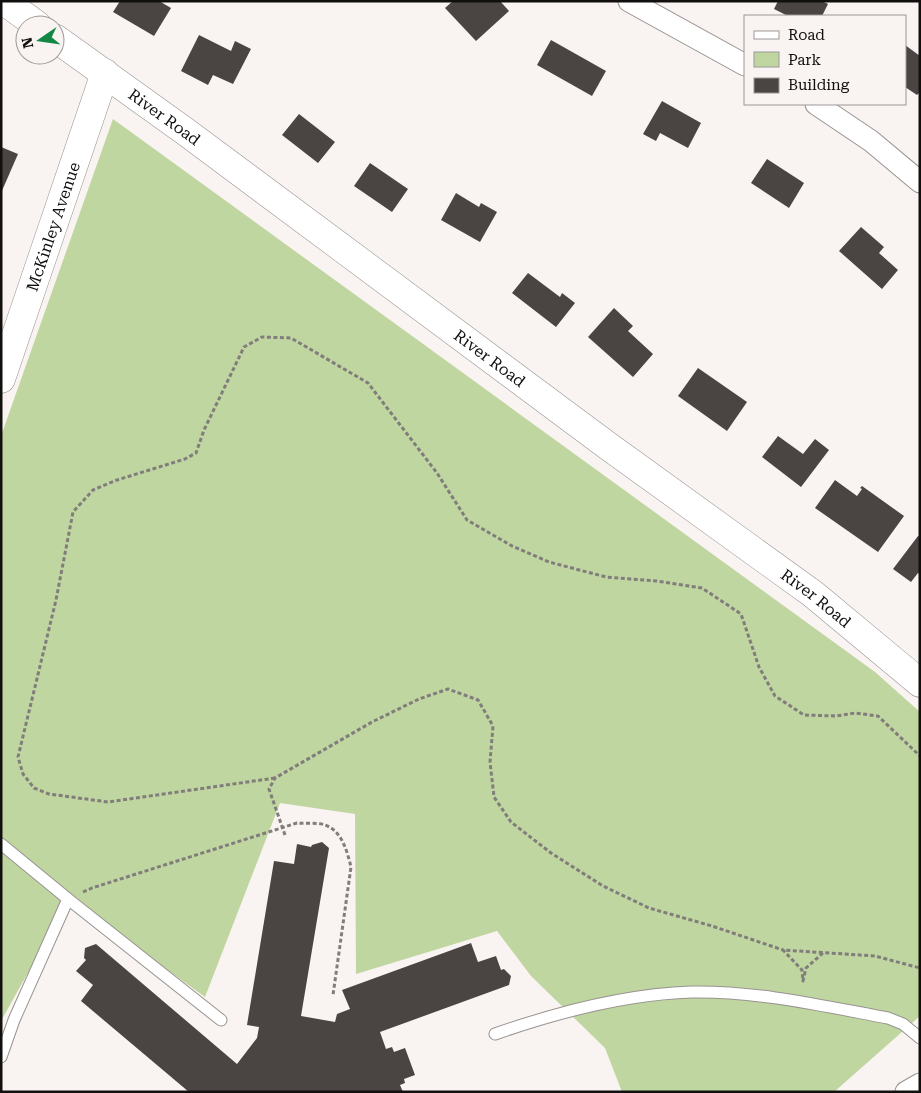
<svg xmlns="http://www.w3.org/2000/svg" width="921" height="1093" viewBox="0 0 921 1093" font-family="'Roboto Serif',serif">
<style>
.green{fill:#c0d6a1}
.building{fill:#4a4543}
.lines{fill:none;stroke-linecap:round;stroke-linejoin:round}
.service-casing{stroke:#989391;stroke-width:13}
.minor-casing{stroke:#989391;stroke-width:23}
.tertiary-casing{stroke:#989391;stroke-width:29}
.path{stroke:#807d7b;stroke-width:3;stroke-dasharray:4 2.5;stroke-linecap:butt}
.service{stroke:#fff;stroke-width:11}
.minor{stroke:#fff;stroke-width:21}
.tertiary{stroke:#fff;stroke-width:28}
.labels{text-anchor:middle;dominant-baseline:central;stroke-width:5;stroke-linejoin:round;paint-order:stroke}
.street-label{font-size:16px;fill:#11100f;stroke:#f9f3f1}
</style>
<rect width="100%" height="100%" fill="#f9f3f1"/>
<path class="green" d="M113,119L875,672L920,712V1016L834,1092H622L605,1048L531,976L497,931L356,974L355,814L280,803L205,997L69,899L1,1021V436Z"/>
<g class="building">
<path d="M120,1H159L171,8L154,36L113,12Z"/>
<path d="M453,1H500L509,11L476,41L445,8Z"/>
<path d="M778,1H822L828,4L822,16H788L774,9Z"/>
<path d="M199,35L231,51L235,41L251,49L233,84L213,75L208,85L181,71Z"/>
<path d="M551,40L606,71L592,96L537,65Z"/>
<path d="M905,45L920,56V92L917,95L905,87Z"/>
<path d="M662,101L701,123L688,148L660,133L656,141L643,134Z"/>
<path d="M299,114L335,142L318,163L282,135Z"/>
<path d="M1,147L18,154L1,193Z"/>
<path d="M767,159L804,183L789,208L751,183Z"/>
<path d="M370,163L408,189L392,212L354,186Z"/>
<path d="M456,193L479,207L481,203L497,212L480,242L441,220Z"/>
<path d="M861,227L884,247L879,253L898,270L882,289L839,251Z"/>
<path d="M528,273L560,297L562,293L575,303L556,327L512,293Z"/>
<path d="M614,308L633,326L628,331L653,354L633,377L588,337Z"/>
<path d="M698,368L747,402L727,431L678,396Z"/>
<path d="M778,436L803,454L815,439L829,450L801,487L762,457Z"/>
<path d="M835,480L857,496L862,489L860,488L862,486L904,516L878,552L815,508Z"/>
<path d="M918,536L920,537V574L918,573L911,582L893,569Z"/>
<path d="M322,842L329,848L301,1016L335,1022L337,1014L350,1009L342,990L471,943L478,962L496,956L501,970L504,969L511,976L509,985L380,1032L386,1049L392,1047L394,1052L405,1048L415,1075L404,1079L405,1083L400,1085L403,1092H189L81,1001L93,985L76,971L86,960L84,958L85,948L96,944L237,1064L257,1038L259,1027L247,1025L274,861L294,864L297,844L311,847L312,845Z"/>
</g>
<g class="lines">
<defs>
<g id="service">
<path d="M1,844L68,899L14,1020L1,1057"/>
<path d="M68,899L221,1020"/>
<path d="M495,1034C558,1012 625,994 692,992C758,991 823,1006 888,1018L903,1024L920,1038"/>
</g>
<g id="minor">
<path d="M629,1L745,65"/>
<path d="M816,104L871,141L920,182"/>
<path d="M906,1092L920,1084"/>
</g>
<g id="tertiary">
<path d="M4,1L37,25"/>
<path id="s1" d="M55,38L186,132L608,446L813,594L920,683"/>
<path id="s2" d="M1,379L105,73"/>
</g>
</defs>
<use href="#service" class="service-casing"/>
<use href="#minor" class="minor-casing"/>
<use href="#tertiary" class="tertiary-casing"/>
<g class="path">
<path d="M275,778L108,802L49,794L34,788L23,774L18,757L56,600L73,512L93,490L117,480L185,459L196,453L204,430L244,347L262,337L291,338L368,383L437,473L467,520L512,546L549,562L606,577L657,581L702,588L741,614L759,667L775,696L804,715L836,716L855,713L878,716L920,756"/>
<path d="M285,835L269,789L275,778L372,722L419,699L448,689L478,700L493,726L490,762L494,797L511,822L551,853L603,886L649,908L712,926L783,950"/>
<path d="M83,892L92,888L297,823C306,824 317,822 325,825C342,831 347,851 351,867L333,995"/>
<path d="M823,953L806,968L803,981L802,970L783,950L875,956L920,968"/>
</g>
<use href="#service" class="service"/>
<use href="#minor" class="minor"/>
<use href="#tertiary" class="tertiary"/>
</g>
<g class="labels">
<g class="street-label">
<text stroke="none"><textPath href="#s1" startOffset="135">River Road</textPath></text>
<text stroke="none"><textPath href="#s2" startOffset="161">McKinley Avenue</textPath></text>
<text stroke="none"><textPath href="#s1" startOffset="540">River Road</textPath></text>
<text stroke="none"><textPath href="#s1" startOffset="945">River Road</textPath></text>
</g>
</g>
<rect width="921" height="1093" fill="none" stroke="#11100f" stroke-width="5"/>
<rect x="744" y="15" width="162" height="90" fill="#f9f3f1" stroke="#9c9897"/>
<rect x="754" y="31" width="25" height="8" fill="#ffffff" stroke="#9c9897"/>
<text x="788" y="40" font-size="15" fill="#11100f">Road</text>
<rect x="754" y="52" width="25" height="15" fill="#c0d6a1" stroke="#9c9897"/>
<text x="788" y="65" font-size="15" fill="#11100f">Park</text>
<rect x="754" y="78" width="25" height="15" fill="#4a4543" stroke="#9c9897"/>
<text x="788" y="90" font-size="15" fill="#11100f">Building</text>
<g transform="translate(40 40) rotate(257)"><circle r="24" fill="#f9f3f1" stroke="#9c9897"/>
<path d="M0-4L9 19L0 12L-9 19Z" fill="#138842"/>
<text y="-8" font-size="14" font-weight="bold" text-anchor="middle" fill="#11100f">N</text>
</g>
</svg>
